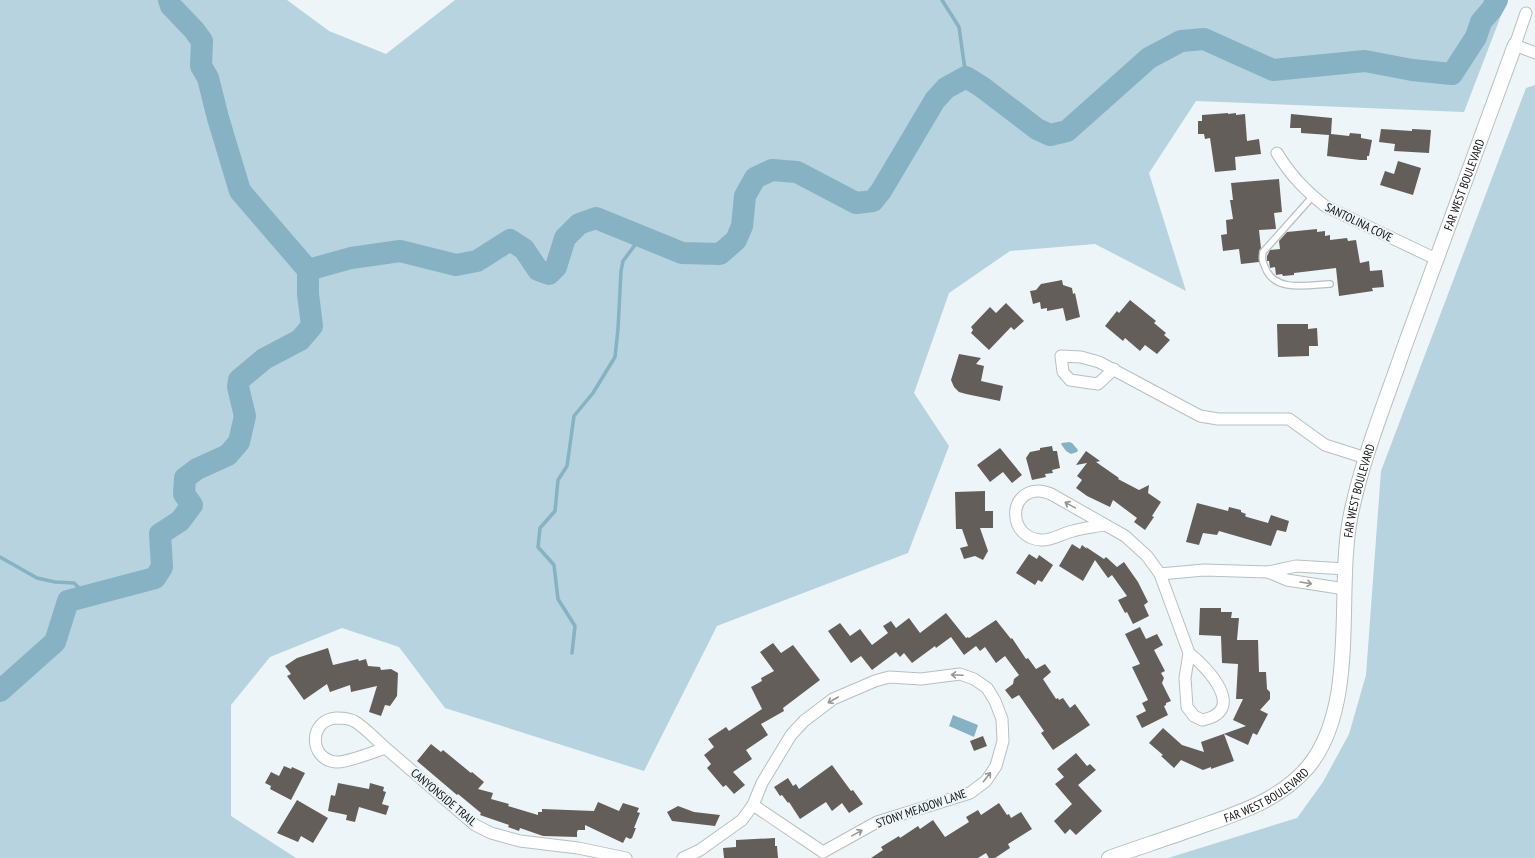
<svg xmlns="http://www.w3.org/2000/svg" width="1535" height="858" viewBox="0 0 1535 858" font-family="'PT Sans Narrow',sans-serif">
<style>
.green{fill:#b6d3df}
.water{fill:#87b2c3}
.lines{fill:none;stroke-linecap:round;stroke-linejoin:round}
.stream{stroke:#87b2c3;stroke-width:3.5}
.river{stroke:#87b2c3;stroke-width:22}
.building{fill:#645e5b}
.service-casing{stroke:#b8bfc2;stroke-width:8}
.minor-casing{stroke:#b8bfc2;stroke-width:13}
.tertiary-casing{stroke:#b8bfc2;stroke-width:16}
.service{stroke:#fff;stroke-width:5.5}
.minor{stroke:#fff;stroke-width:11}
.tertiary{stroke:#fff;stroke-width:14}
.oneway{stroke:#949595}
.labels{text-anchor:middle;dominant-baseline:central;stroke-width:4;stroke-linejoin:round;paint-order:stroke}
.street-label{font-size:12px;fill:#111314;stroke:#edf5f8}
</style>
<rect width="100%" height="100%" fill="#edf5f8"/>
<g class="green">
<path d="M0,0H287L329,31L386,54L455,0H1507L1464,112L1196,101L1149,173L1186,291L1095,244L1010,251L949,293L914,393L949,446L908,553L717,626L644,771L445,708L399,647L342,628L270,657L231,705V816L296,858H0Z"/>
<path d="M1535,85V858H1168L1297,818L1323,782L1349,734L1366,675L1381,471L1526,88Z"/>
</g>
<g class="water">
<path d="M1069,442L1072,443L1078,450L1077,452L1071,454L1066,451L1061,444L1062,443Z"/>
<path d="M953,715L978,725L974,737L949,726Z"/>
</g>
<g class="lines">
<g class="stream">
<path d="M942,0L959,27L966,77"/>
<path d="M0,557L37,578L55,582L74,583L88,597"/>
<path d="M572,653L575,626L558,599L554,565L538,547L540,528L555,511L558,480L567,466L574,416L593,393L615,357L618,329L621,271L623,261L641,237"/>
</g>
<g class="river">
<path d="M169,0L171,6L194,30L202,41L201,66L208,78L218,118L240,191L308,270"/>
<path d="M0,691L55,642L68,601L155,578L162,567L160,534L180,521L192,505L184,494L185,478L197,469L228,455L239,442L245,416L238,387L239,380L264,359L300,340L312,326L308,294V270L351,258L400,251L456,265L477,261L510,240L524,249L538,270L549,274L556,267L565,238L579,224L596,218L682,253L720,254L736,240L742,226L745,196L755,178L772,170L797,172L856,203L873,201L881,191L935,100L946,88L966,77L982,87L1037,129L1050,135L1067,131L1149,58L1181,41L1204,39L1273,70L1365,61L1412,70L1452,74L1476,37L1481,22L1492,9L1497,0"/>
</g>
</g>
<g class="building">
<path d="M1228,113V114L1236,113V115L1245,114L1247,141L1259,139L1261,154L1235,157L1236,170L1215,172L1210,138L1205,139L1204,134H1198V121H1202V115Z"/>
<path d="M1291,114L1332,118L1331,134L1349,136L1350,133L1361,134V138L1372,140L1369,156H1367V160H1360L1327,156L1329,135L1301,133V128H1290Z"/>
<path d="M1381,129L1412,131V129L1431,130L1429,153L1394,151L1395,144L1379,142Z"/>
<path d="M1398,161L1421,168L1413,195L1380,185L1385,171L1394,174Z"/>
<path d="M1279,179L1282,212L1274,213L1276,229L1259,230L1261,248L1259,251V262L1241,264L1239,249L1223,251L1221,235L1227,234L1226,220L1233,219L1230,200H1233L1231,183Z"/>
<path d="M1317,229V232L1325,231V236L1330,235V240L1347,238L1348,241L1356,240L1360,263L1369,261L1370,271L1382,270L1384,287L1372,288L1373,291L1339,296L1336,268L1294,273V275L1283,276L1282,274L1276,275L1275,267L1270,268L1269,261H1267V256L1270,250L1280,249L1279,241L1287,232Z"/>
<path d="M1062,280L1063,285L1072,288L1073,294L1075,293L1080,317L1066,321L1063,308L1047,311V308L1041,309L1040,302L1033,304L1030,291L1036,290L1041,284Z"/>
<path d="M1130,300L1156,321L1154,323L1166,333L1164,335L1170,340L1157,354L1145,345L1140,351L1125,338L1123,341L1105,326L1117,311L1119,313Z"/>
<path d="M1006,303L1024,321L1014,330L1011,327L989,350L971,333L973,330L971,327L990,307L996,313Z"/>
<path d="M1277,324H1308V329L1317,328L1318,346H1309V356L1278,357Z"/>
<path d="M959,354L981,358L976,364L984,366L981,381L1003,386L1000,401L966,394L959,392L954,387L951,380Z"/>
<path d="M1052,446L1053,451H1057L1060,468L1052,470L1053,473L1045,474L1046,477L1032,480L1026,458L1030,452L1040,450V448Z"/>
<path d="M1000,448L1022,475L1012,483L1003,472L990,482L977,465Z"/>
<path d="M1086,451L1100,461L1096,462L1119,478L1118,479L1139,490L1149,485L1148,493L1161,502L1152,516L1154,517L1145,530L1134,522L1137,518L1113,500L1110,507L1087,496L1076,488L1082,480L1077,476L1087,463L1076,465Z"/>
<path d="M985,491V511H993V528H980L988,551L983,560L975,556L964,559L960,548L968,546L962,529H956L955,492Z"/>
<path d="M1197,503L1228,511L1229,507L1241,510V512L1246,514L1245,516L1247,517L1268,523L1271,515L1289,521L1286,532L1277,530L1271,546L1219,531L1217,535L1203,533L1199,545L1186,542Z"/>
<path d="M1072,544L1080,549L1082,545L1087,549L1086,547L1104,559L1106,557L1117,567L1124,562L1138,582L1148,602L1144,605L1149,616L1133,624L1127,612L1125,613L1118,600L1127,596L1112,575L1108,578L1095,560L1083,581L1059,566Z"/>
<path d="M1029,554L1037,559L1039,555L1053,565L1042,582L1038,580L1035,585L1016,573Z"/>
<path d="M1200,608H1221V612H1232L1231,618H1239L1237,640H1258L1259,672H1266L1267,689L1270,692V699L1260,710L1268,714L1257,735L1253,733L1248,745L1224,734L1234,761L1211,769V767L1203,770L1181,760L1174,768L1161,756L1163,755L1149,743L1163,728L1182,745L1204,752L1201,742L1246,726L1233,720L1243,699H1236L1238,664L1222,663L1221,636L1199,635Z"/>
<path d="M946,613L966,638L968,637L969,638L996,620L1011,639L1012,638L1026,659L1028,658L1036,669L1045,664L1051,672L1043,679L1056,699L1058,698L1059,700L1063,698L1070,708L1075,704L1090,725L1053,750L1041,733L1044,731L1019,695L1012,699L1005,690L1013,684L1014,679L1019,675L1005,656L996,663L985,647L980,651L976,646L964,655L951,637L936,648L935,646L912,663L904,653L900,657L896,652L872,670L861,656L851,663L828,631L840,623L850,636L860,629L872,645L888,633L883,626L891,621L896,628L909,618L920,633Z"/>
<path d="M1140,627L1146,639L1157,634L1163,645L1154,650L1165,671L1161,673L1164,678L1162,683L1171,701L1166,703V705L1164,706L1168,715L1142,728L1136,716L1146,711L1142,703L1148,700L1132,667L1140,664L1125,634Z"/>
<path d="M773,643L781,653L793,645L820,680L783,708L784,711L761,724L768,735L746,750L752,759L733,772L745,785L734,794L726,785L723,787L707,768L711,764L704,755L714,747L708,739L726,727L729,731L762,709L751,687L762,681L761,678L774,671L760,652Z"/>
<path d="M328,648L333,665L358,659L359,661L366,659L368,666L380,667L381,670L391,669L398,673L397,696L390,706L385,705L381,716L369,712L377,686L351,692L350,685L330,692L327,684L304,700L287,676L291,674L285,666L297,658Z"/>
<path d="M983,736L987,746L974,751L970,741Z"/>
<path d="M431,744L441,752L443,750L471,773L472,772L484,782L478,789L493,793L491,799L509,804L508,806L538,815V812H542V809L594,811L598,802L619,811L623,803L639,808L637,812L640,813L634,828H636L632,838L630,839L626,837L623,843L585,825V830H578L577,832V837L543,836L520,828L519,831L508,827L509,825L480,815L481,813L458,794L457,795L417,761Z"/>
<path d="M1076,753L1087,766L1090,764L1096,770L1078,785L1102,811L1076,835L1070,829L1065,834L1054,821L1072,804L1055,784L1064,777L1057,769Z"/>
<path d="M832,765L851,791L853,790L863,804L849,813L842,803L832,811L826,802L800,819L789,802L788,803L782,795L780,796L774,787L788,778L793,786L796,784L799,789Z"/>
<path d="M284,766L291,769L292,767L305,773L291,800L270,789L271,786L265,783L271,772L279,776Z"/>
<path d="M338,783L369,789L370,783L384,787L383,791L386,792L382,804L389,806L386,815L359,807L355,822L346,820L347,815L328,811L331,795L335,796Z"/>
<path d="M297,800L328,818L313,843L301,836L298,842L277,833Z"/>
<path d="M999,803L1007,815L1009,814L1011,818L1021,812L1032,829L1008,844L1010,848L995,858H989L986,853L978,858H871L883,850L881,847L899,836L900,838L918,826L920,829L933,820L945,837L969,822L966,817L978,810L981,815Z"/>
<path d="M678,806L694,812L720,815L715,826L672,821L667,812Z"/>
<path d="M775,838V846H777L778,858H724L723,848L736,847V840Z"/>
</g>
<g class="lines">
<defs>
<path id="service" d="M1313,196L1263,252C1262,258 1262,261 1265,267C1274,293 1308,285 1330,284"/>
<g id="minor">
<path d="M1526,13L1515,45L1535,53"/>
<path d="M1277,153C1291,176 1305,190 1325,206L1436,259"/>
<path d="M1114,369L1098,384L1070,380L1063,372L1061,356L1081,357L1099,362L1200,416L1218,419H1289L1325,445L1366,458"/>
<path d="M1104,525C1094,527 1083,528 1073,531C1063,533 1051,541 1041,540C1008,538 1007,491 1039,491C1043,491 1048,493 1051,494L1125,536L1147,556L1160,574L1189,653L1185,678L1187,707L1194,716L1202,720C1248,711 1208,668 1189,653"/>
<path d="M1268,572L1287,580L1345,589"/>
<path d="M1160,574L1204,570L1268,572L1296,566L1346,569"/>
<path d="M385,748C374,752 346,763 336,762C309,760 308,720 336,718C343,718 348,718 354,721C365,727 379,743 389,751C418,776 446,800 475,825L491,833L520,841L578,848L626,858"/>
<path d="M753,805L823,852"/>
<path d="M683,858L700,850L742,820L753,805L762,783L791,735L804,721L833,699L875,681L889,677L921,679L960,674L974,679L987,688L995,701L1002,719L1003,741L996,766L986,781L970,793L877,822L823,852"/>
</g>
<g id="tertiary">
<path id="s1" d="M1109,858C1137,848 1165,839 1193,829C1235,814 1278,802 1308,767C1360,704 1335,590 1351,514C1363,456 1386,401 1405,345C1441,245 1478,145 1515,45"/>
</g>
</defs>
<use href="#service" class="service-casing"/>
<use href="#minor" class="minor-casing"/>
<use href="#tertiary" class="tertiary-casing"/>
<use href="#service" class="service"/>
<use href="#minor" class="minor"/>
<use href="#tertiary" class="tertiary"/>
</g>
<defs><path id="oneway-shaft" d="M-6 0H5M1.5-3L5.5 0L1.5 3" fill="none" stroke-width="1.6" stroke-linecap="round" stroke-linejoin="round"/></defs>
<g class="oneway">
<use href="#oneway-shaft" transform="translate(1070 505) rotate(-151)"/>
<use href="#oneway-shaft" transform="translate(1306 583) rotate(9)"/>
<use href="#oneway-shaft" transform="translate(957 675) rotate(-177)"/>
<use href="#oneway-shaft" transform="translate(833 700) rotate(150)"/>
<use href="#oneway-shaft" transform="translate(987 777) rotate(-52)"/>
<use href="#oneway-shaft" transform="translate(857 833) rotate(-29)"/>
</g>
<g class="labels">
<g class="street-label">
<text stroke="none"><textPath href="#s1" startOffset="830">FAR WEST BOULEVARD</textPath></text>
<text transform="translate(1359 222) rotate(26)">SANTOLINA COVE</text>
<text stroke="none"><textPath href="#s1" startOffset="506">FAR WEST BOULEVARD</textPath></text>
<text stroke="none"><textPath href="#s1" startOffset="170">FAR WEST BOULEVARD</textPath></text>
<text transform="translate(444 797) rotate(40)">CANYONSIDE TRAIL</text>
<text transform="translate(921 808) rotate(-19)">STONY MEADOW LANE</text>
</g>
</g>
</svg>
